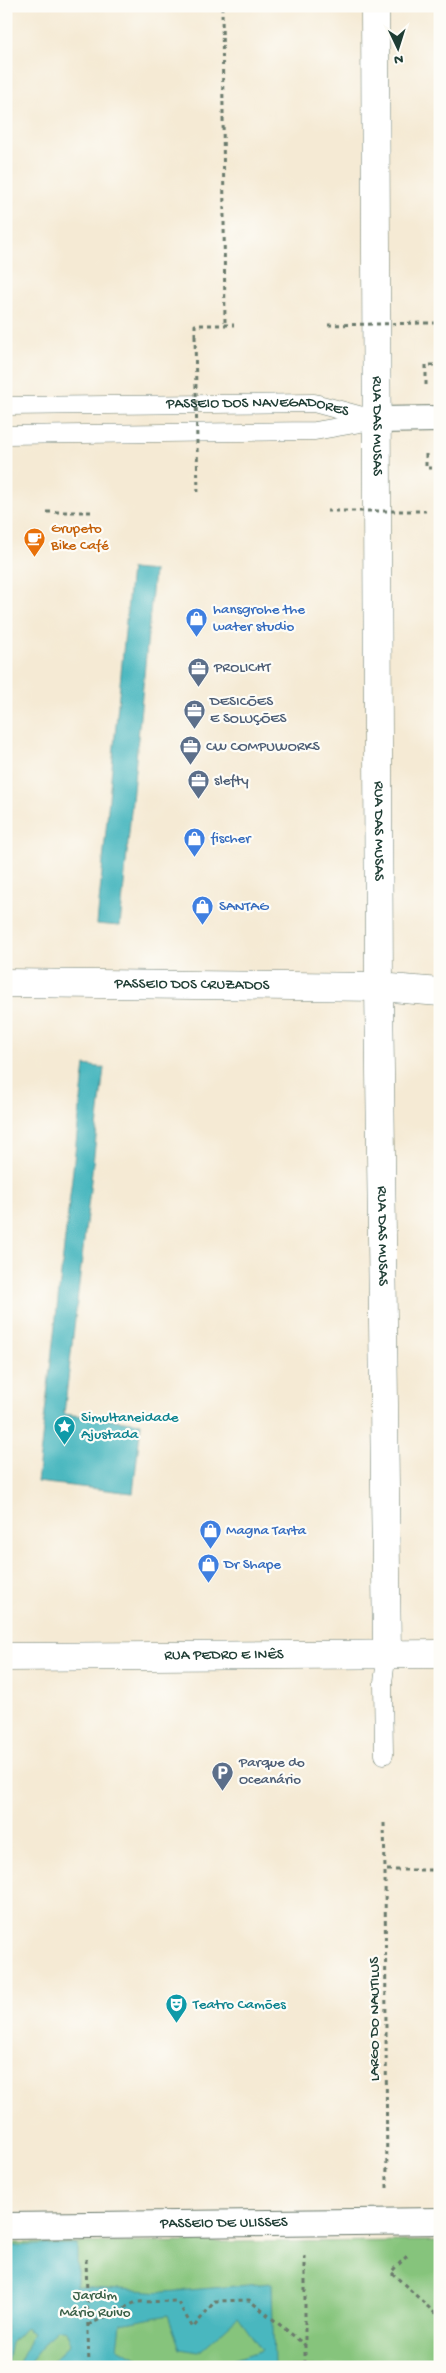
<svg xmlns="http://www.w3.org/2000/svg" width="446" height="2373" viewBox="0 0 446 2373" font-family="'Gochi Hand',sans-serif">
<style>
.green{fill:#86c47b;stroke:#528058}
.water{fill:#48b7bf;stroke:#347a7a}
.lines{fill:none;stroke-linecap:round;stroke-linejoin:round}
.service-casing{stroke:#6a7a6c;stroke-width:19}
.pedestrian-casing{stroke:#6a7a6c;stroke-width:28}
.minor-casing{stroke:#6a7a6c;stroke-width:29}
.path{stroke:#6a7a6c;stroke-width:3;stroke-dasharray:4 4;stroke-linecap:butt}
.service{stroke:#fff;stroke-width:18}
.pedestrian{stroke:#fff;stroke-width:26}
.minor{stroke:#fff;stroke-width:28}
.path-bridge{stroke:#6a7a6c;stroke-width:3;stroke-dasharray:4 4;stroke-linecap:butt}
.labels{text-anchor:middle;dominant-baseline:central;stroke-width:4.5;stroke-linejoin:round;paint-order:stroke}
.street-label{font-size:15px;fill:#1f3d34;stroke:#fdfcf7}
.food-label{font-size:15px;fill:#c56008;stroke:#fdfcf7;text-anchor:start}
.shop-label{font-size:15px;fill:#366cbe;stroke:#fdfcf7;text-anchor:start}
.service-label{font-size:15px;fill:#4e5e75;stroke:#fdfcf7;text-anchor:start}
.culture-label{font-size:15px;fill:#0d838f;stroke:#fdfcf7;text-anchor:start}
.park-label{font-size:15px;fill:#395f46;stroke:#fdfcf7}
</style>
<rect width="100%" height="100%" fill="#fdfcf7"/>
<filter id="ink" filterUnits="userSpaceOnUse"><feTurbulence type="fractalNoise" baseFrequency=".02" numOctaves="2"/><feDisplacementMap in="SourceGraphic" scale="10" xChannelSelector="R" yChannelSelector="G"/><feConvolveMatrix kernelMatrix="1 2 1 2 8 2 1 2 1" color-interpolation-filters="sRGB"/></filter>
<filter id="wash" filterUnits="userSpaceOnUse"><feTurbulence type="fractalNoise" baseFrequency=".0096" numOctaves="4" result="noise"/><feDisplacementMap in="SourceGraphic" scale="20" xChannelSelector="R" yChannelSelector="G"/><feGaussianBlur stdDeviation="1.12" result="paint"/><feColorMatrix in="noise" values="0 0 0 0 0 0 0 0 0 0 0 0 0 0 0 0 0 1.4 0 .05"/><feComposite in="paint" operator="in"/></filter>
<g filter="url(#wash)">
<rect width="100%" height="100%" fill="#f5ead4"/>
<path class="green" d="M440,2241V2367H6V2243Z"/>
<g class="water">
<path d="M131,569L154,571L120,926L97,924Z"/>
<path d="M85,1065L104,1068L64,1414L141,1423L133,1493L37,1482Z"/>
<path d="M77,2244V2286L164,2292L272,2283L274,2367H232L235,2359L262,2350L238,2317L199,2352L180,2349L168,2315L121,2324L118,2348L154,2367H46L71,2344L66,2331L56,2329L28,2364L29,2367H17L33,2333L25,2328L11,2343L6,2367V2246Z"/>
</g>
</g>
<g filter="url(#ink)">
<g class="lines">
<defs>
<g id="service">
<path id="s1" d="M6,406L314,403L377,420"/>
<path d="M6,435L315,431L372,421"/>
<path d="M384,1755L383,1682L387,1654"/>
</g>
<g id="pedestrian">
<path d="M377,420L440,419"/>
<path id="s2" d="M6,2226L440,2221"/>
</g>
<g id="minor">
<path id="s3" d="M375,6L379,987L387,1654"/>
<path id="s4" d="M6,983L379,987L440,992"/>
<path id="s5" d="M6,1657L440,1654"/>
</g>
</defs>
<use href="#service" class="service-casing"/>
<use href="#pedestrian" class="pedestrian-casing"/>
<use href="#minor" class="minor-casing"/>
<g class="path">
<path d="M222,6L225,325"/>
<path d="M425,323H440"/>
<path d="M195,336V325H234"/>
<path d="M438,346H440"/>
<path d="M426,385V365H440"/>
<path d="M426,454V468H440"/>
<path d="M47,512H93"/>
<path d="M384,1823L385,1870"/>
<path d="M387,2188L385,1870H440"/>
<path d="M305,2256V2367"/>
<path d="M407,2256L391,2272L440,2318"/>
<path d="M86,2259L89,2367"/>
<path d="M88,2325L136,2302L177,2301L193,2328L215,2301L249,2300L305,2345"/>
</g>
<use href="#service" class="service"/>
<use href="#pedestrian" class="pedestrian"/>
<use href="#minor" class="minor"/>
<g class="path-bridge">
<path d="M328,325L425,323"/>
<path d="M195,336L198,496"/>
<path d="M327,511H426"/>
</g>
</g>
</g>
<defs>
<symbol id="cafe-pin" viewBox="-11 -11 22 30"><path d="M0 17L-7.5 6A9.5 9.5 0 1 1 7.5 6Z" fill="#e8710a" stroke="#fdfcf7"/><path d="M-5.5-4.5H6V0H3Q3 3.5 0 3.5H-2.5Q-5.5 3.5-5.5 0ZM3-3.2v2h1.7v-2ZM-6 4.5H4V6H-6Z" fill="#fff"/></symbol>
<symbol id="shop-pin" viewBox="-11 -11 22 30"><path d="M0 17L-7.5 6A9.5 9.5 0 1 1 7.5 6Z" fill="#3f7fe0" stroke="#fdfcf7"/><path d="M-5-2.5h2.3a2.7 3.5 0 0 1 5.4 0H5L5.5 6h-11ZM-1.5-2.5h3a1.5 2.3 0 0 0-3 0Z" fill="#fff"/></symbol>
<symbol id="office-pin" viewBox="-11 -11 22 30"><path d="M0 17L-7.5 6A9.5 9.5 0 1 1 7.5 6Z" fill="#5c6f8a" stroke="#fdfcf7"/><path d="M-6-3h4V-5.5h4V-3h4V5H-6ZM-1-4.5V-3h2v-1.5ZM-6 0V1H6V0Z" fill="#fff"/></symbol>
<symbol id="sight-pin" viewBox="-11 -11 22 30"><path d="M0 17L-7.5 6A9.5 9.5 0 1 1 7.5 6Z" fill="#0f9aa8" stroke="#fdfcf7"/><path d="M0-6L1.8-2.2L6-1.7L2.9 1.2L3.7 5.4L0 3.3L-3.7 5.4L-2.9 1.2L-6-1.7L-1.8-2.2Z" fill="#fff"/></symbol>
<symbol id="parking-pin" viewBox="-11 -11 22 30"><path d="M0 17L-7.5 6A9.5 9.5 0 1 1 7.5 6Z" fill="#5c6f8a" stroke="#fdfcf7"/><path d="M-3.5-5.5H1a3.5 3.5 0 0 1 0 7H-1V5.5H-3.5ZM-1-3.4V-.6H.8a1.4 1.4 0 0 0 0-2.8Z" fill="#fff"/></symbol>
<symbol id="theatre-pin" viewBox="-11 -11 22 30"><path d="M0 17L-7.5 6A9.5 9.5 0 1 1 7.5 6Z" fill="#0f9aa8" stroke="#fdfcf7"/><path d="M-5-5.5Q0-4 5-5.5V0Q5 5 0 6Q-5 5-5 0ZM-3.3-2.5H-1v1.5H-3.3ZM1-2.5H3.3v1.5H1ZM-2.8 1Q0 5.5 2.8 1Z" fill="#fff"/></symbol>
</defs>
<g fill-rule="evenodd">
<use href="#cafe-pin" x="22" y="526" width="25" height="34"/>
<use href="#shop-pin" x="184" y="606" width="25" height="34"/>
<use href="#office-pin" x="186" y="656" width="25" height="34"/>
<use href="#office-pin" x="182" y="698" width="25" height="34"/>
<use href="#office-pin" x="178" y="734" width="25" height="34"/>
<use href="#office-pin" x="186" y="768" width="25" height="34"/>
<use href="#shop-pin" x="182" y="826" width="25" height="34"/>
<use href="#shop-pin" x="190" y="894" width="25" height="34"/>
<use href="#sight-pin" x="52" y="1414" width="25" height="34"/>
<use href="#shop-pin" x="198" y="1518" width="25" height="34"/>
<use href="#shop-pin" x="196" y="1552" width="25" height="34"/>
<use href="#parking-pin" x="210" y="1760" width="25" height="34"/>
<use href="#theatre-pin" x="164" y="1992" width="25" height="34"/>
</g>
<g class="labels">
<g class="street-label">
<text stroke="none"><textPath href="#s1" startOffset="252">PASSEIO DOS NAVEGADORES</textPath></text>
<text stroke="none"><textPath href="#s3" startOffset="420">RUA DAS MUSAS</textPath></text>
<text stroke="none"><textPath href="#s3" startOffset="825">RUA DAS MUSAS</textPath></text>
<text stroke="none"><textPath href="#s4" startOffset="186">PASSEIO DOS CRUZADOS</textPath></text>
<text stroke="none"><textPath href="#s3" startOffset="1230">RUA DAS MUSAS</textPath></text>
<text stroke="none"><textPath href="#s5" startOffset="218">RUA PEDRO E INÊS</textPath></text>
<text transform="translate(375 2019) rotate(-90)">LARGO DO NAUTILUS</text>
<text stroke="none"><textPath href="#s2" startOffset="218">PASSEIO DE ULISSES</textPath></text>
</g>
<g class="food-label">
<text x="51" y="529">Grupeto<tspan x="51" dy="17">Bike Café</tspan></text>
</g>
<g class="shop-label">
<text x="213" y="610">hansgrohe the<tspan x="213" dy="17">water studio</tspan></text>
<text x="211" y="839">fischer</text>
<text x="219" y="907">SANTAG</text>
<text x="226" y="1531">Magna Tarta</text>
<text x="224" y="1565">Dr Shape</text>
</g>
<g class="service-label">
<text x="214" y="668">PROLICHT</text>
<text x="210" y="702">DESICÕES<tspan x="210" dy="17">E SOLUÇÕES</tspan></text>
<text x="206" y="747">CW COMPUWORKS</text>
<text x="214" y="781">slefty</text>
<text x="239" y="1763">Parque do<tspan x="239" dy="17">Oceanário</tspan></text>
</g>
<g class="culture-label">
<text x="81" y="1418">Simultaneidade<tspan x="81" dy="17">Ajustada</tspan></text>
<text x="193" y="2005">Teatro Camões</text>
</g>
<g class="park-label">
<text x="95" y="2296">Jardim<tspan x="95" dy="17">Mário Ruivo</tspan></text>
</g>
</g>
<rect width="446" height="2373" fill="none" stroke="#fdfcf7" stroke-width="25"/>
<g transform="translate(398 48) rotate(176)" stroke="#fdfcf7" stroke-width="4" paint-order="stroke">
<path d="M0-4L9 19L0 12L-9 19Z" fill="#1f3d34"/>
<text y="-8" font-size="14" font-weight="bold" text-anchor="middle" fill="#1f3d34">N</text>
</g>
</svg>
